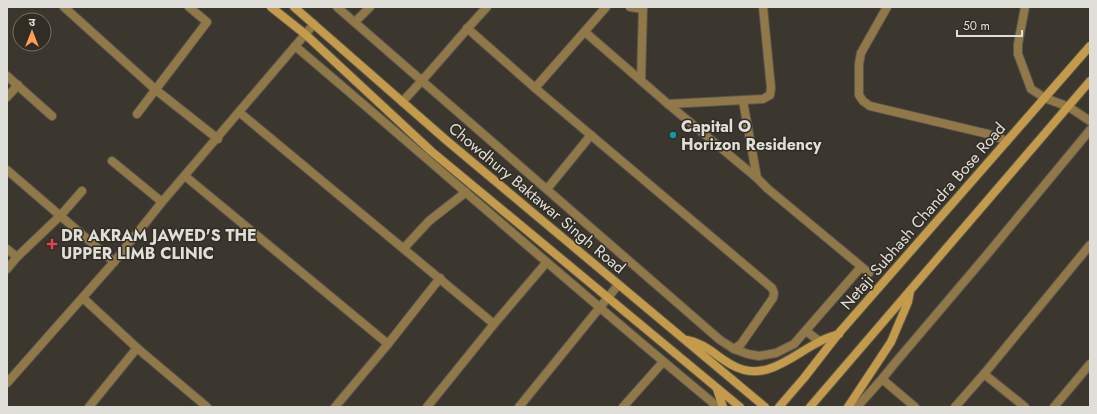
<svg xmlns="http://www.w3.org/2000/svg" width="1097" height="414" viewBox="0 0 1097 414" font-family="Jost,'Noto Sans Devanagari',sans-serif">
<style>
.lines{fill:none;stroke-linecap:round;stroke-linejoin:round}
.street-casing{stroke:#59554d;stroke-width:10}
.secondary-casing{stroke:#59554d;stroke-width:10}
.street{stroke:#917848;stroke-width:8}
.secondary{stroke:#c49b4b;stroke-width:8}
.culture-dot{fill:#0f9aa8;stroke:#312d24;stroke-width:1.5}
.health-dot{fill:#e0444e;stroke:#312d24;stroke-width:1.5}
.labels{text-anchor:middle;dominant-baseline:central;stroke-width:3;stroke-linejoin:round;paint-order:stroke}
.poi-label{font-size:16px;font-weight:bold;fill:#e0ded8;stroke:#312d24;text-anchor:start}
.street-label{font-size:16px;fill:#e0ded8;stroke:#312d24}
</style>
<rect width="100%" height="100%" fill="#3b372e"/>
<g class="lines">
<defs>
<g id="street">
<path d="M64,7L156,90L218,139"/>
<path d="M337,7L720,340L734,349L741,344L773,298L774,293L772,288L535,88L467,28"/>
<path d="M630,7L643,9"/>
<path d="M887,7L861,53L859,64V95L863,101L870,106L988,134L1007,141"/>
<path d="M1025,7L1018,44V54L1031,89L1045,98L1069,107L1090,121"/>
<path d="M355,22L370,7"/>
<path d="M585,32L668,104L757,178L768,189L869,273"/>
<path d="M295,46C437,166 575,289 718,407"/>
<path d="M7,76L52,116"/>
<path d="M641,80L643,7"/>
<path d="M535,88L606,7"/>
<path d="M7,97L18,85"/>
<path d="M743,101L757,178"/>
<path d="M402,102C432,71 458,38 487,7"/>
<path d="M668,104L763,99L770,95L771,88L763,7"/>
<path d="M239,112L494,324"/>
<path d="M137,114L207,22L189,7"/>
<path d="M112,161L162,202"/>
<path d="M7,170L114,262"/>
<path d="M185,176L388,344"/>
<path d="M547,189L591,135"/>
<path d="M404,248L429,221L466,192"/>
<path d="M7,249L17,257"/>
<path d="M7,269L17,257L61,215L82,191"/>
<path d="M83,298L137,348L207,407"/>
<path d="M806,331L819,341"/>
<path d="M734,349L748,354L759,356L776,353L794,344L861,267"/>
<path d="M984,374L1025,407"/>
<path d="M882,379L915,407"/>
<path d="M7,383L114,262L162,202L314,24"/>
<path d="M89,407L137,348"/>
<path d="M335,407L388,344L440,278"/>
<path d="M427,407L494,324L546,263"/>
<path d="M519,407L618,285"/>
<path d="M623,407L663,362"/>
<path d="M857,407L882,379L895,363L985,257L1090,130"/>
<path d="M955,407L984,374L1090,245"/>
<path d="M1054,407L1090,364"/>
</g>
<g id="secondary">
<path d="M271,7L305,34L431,151L740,407"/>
<path d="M294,7L446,140L765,407"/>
<path d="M687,340C705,343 717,357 732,365C765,384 792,355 819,342C825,338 832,336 839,334"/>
<path d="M717,389L723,407"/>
<path d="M779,407L804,378L839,333L1090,46"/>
<path d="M810,407L1090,81"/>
<path d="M848,407L891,342L908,302L910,291"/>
</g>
</defs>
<use href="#street" class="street-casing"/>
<use href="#secondary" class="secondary-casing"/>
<use href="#street" class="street"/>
<use href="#secondary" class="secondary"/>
</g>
<circle class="culture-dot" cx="673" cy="135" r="4"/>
<path class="health-dot" d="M50 238h4v4h4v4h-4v4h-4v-4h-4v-4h4z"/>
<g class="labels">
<g class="poi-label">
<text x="681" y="126">Capital O<tspan x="681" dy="18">Horizon Residency</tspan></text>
<text x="61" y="235">DR AKRAM JAWED'S THE<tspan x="61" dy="18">UPPER LIMB CLINIC</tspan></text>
</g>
<g class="street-label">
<text transform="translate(537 198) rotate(40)">Chowdhury Baktawar Singh Road</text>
<text transform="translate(923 216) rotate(-49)">Netaji Subhash Chandra Bose Road</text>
</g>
</g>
<rect width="1097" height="414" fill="none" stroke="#e0ded8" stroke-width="16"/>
<g transform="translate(32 32)"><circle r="19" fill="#312d24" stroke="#77746c"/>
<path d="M0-3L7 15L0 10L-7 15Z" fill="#fd9c55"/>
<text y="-6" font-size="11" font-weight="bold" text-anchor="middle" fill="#e0ded8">उ</text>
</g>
<path d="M957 30v6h65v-6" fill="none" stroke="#e0ded8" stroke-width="2"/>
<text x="963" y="30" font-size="12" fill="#e0ded8" stroke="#312d24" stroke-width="3" paint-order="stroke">50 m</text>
</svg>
